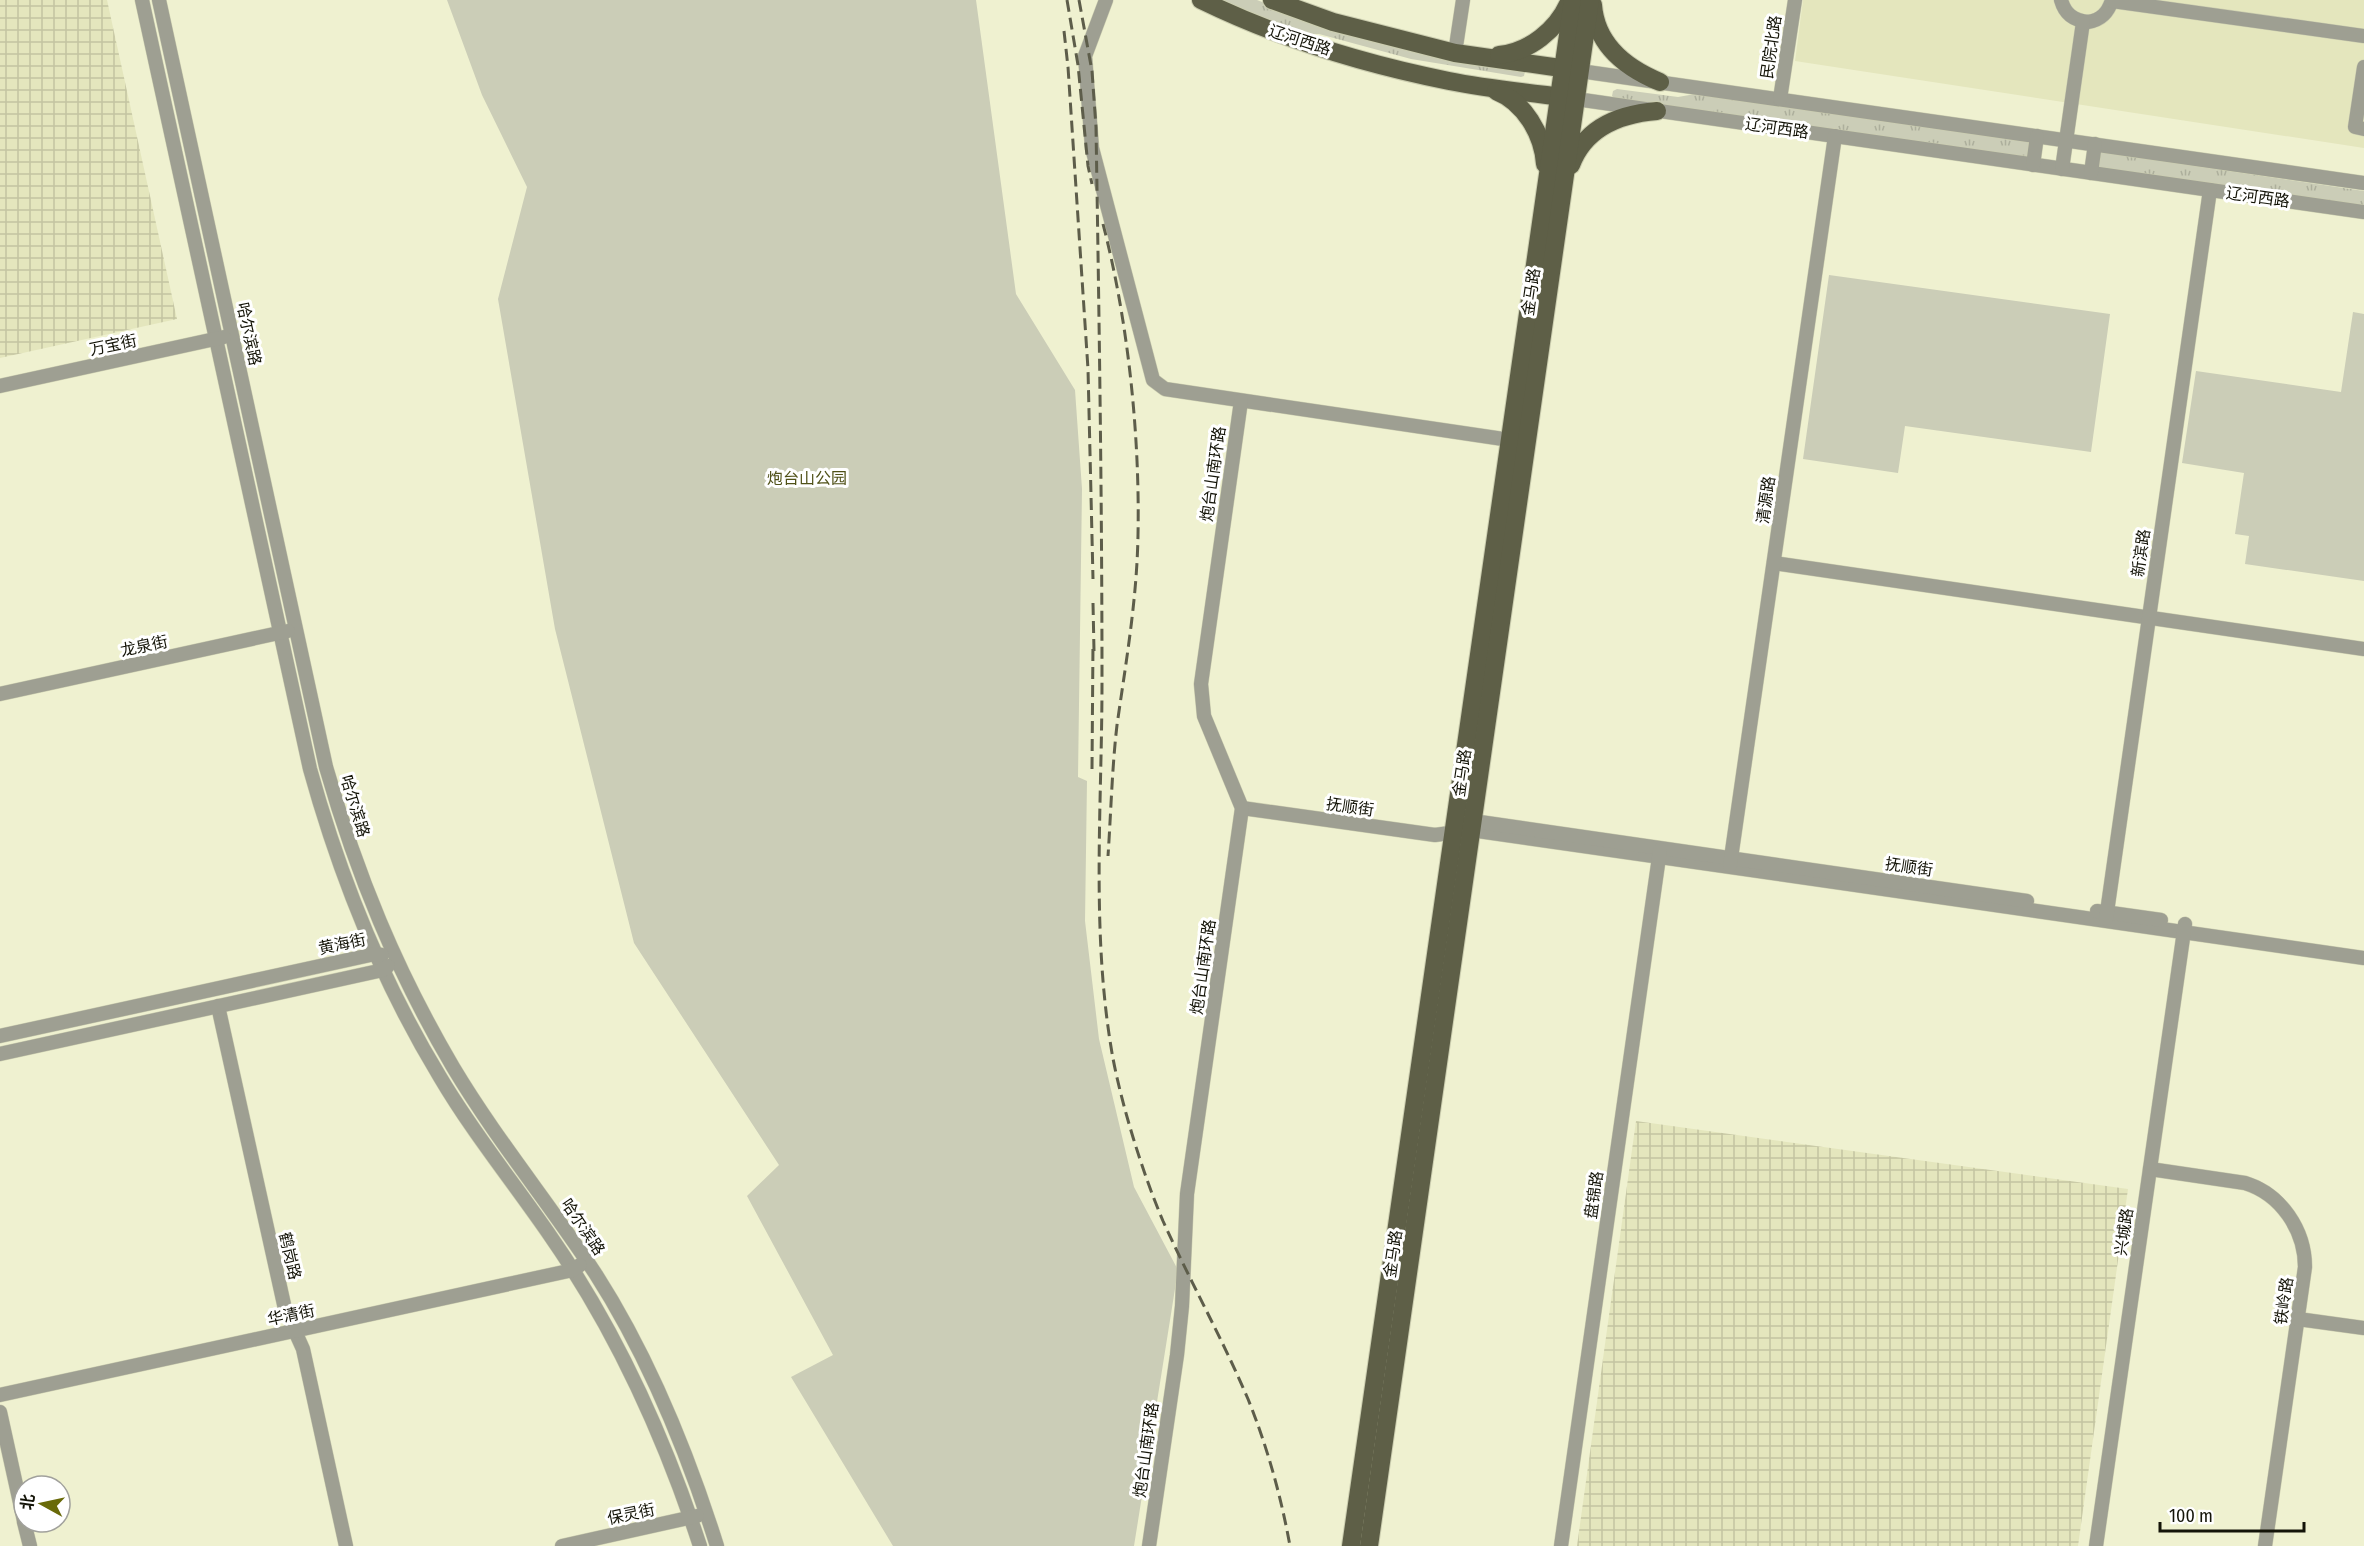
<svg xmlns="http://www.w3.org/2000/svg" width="2364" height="1546" viewBox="0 0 2364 1546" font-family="'Fira Sans Condensed','Noto Sans SC',sans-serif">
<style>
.built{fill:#e4e6bd}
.industrial{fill:url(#industrial-grid)}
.grass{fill:url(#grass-tufts)}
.green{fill:#cbcdb7}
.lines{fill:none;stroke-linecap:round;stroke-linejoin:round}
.minor-casing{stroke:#ccceb0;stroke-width:15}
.major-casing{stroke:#ccceb0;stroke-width:20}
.minor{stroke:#9e9f92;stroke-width:14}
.major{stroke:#5e5f47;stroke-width:18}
.rail{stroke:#5d5d4a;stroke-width:3;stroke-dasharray:12 6;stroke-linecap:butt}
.labels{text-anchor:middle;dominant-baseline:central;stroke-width:6;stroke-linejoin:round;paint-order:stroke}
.street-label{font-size:16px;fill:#141408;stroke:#fff}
.park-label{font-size:16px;fill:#505118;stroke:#fff}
</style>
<defs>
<pattern id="industrial-grid" width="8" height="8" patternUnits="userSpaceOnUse" patternTransform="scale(1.5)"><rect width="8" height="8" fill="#e4e6bd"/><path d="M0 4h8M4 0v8" fill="none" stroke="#c3c4a1"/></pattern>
<pattern id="grass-tufts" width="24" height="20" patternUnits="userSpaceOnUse" patternTransform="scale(1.5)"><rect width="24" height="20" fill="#cbcdb7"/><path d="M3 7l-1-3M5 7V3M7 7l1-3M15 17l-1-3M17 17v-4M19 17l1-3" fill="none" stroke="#adaf9c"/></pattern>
</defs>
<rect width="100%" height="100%" fill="#eff1d0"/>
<path class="built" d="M1803,0H2364V148L1795,61Z"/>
<g class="industrial">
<path d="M0,0H107L177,319L0,358Z"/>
<path d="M1636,1121L2128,1189L2078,1546H1577Z"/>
</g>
<g class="grass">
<path d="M1217,0H1257L1322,25L1525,71L1524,76L1521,77L1411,59L1319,34H1304Z"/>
<path d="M1617,89L1678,97L1695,94L2028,142L2034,148L2027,158L1615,99L1612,96L1613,91Z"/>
<path d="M2100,152L2364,191V207L2098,169Z"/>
</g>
<g class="green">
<path d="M447,0H976L1016,294L1075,390L1082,489L1078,777L1087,781L1085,921L1099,1039L1134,1187L1178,1270L1134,1546H893L791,1377L833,1355L747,1196L779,1165L634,943L555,629L498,299L527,187L482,95Z"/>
<path d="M1829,275L2110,314L2091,452L1905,426L1898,473L1803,459Z"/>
<path d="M2353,312L2364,314V581L2245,564L2249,536L2235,534L2244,473L2182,463L2196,371L2341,392Z"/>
</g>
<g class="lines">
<defs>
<g id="minor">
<path d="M142,0L310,769C340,877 381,980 440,1077C473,1133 514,1183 551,1237C617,1332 664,1436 700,1546"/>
<path d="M159,0L326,767C357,875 396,970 453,1067C496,1139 549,1203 595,1273C649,1357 687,1451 717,1546"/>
<path d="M1106,0L1085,56L1092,148L1153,380L1165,389L1510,440"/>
<path d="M2061,0C2065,14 2073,20 2088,22C2101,20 2108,13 2112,0"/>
<path d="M2112,1L2364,36"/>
<path d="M1455,53L1463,0"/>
<path d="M2364,67L2355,127L2364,129"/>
<path d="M1580,71L2364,183"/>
<path d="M1576,99L2364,212"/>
<path d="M1780,99L1795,0"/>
<path d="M2033,165L2037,136"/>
<path d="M2062,169L2083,22"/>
<path d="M2091,173L2095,144"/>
<path d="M0,386L224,337"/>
<path d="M1774,563L2364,649"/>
<path d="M0,694L288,631"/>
<path d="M1242,808L1435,835L1471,830L2364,958"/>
<path d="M1465,825L1473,821L2027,901"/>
<path d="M1730,865L1835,136"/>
<path d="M2097,911L2161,920"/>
<path d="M2106,919L2210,190"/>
<path d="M218,1006L285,1309L303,1349L346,1546"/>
<path d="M0,1036L375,954L382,955"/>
<path d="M0,1054L383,970L388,966"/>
<path d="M2150,1169L2245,1183C2281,1194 2305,1230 2305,1267L2265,1546"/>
<path d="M2298,1319L2364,1328"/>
<path d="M0,1395L573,1270L580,1265"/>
<path d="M0,1412L24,1521"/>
<path d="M24,1522L30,1546"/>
<path d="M562,1546L697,1516"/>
<path d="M1149,1546L1177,1355L1182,1306L1187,1194L1242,808L1204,716L1201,684L1241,401"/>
<path d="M1561,1546L1660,850"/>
<path d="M2096,1546L2185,924"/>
</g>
<g id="major">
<path d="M1201,0C1279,38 1364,64 1449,81C1489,89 1531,93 1572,98"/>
<path d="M1272,0L1333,22L1455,53L1575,70"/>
<path d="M1593,5C1596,45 1626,68 1660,82"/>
<path d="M1499,55C1529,52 1557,30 1569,2"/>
<path d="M1496,91C1524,102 1543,134 1545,164"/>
<path d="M1571,165C1585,127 1620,114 1657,111"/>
<path d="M1351,1546L1573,0"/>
<path d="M1369,1546L1590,0"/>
</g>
</defs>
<use href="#minor" class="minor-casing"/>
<use href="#major" class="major-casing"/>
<use href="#minor" class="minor"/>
<use href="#major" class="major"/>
<g class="rail">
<path d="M1067,0L1078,65L1088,166L1092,184"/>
<path d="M1079,0L1092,71L1096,127C1099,312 1102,497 1102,682C1102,805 1091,931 1112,1053C1121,1104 1143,1174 1163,1221C1190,1281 1222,1338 1248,1399C1267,1446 1281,1496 1290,1546"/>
<path d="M1064,31L1068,67L1088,369L1093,579"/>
<path d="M1103,224C1128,320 1140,436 1138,535C1137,599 1126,662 1117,725C1112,768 1111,812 1108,856"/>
<path d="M1093,603L1094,651"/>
<path d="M1092,769L1093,643"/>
</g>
</g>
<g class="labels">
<g class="street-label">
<text transform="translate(1300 40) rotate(18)">辽河西路</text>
<text transform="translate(1771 47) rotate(-82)">民院北路</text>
<text transform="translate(1777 128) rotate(8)">辽河西路</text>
<text transform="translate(2258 197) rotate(8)">辽河西路</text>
<text transform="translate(1531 292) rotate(-82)">金马路</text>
<text transform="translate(249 334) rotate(78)">哈尔滨路</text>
<text transform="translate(113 345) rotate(-12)">万宝街</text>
<text transform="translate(1213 474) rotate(-82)">炮台山南环路</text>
<text transform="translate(1766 500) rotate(-82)">清源路</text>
<text transform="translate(2141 553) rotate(-82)">新滨路</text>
<text transform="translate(144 646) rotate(-12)">龙泉街</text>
<text transform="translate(1462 773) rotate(-82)">金马路</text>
<text transform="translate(355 806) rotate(73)">哈尔滨路</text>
<text transform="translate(1350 807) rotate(8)">抚顺街</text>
<text transform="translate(1909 867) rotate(8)">抚顺街</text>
<text transform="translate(342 944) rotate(-12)">黄海街</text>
<text transform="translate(1203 967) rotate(-82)">炮台山南环路</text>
<text transform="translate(1594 1195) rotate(-82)">盘锦路</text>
<text transform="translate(583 1227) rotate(56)">哈尔滨路</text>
<text transform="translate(2124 1232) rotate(-82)">兴城路</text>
<text transform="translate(1393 1254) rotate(-82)">金马路</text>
<text transform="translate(290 1256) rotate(77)">鹤岗路</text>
<text transform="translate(2284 1301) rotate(-82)">铁岭路</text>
<text transform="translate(291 1315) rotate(-12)">华清街</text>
<text transform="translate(1146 1450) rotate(-82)">炮台山南环路</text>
<text transform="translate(631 1514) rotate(-12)">保灵街</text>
</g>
<g class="park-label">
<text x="807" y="478">炮台山公园</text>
</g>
</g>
<g transform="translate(42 1504) rotate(278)"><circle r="28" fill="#ffffff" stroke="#a1a19c" stroke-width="1.5"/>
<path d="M0-4.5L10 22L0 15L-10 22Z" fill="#696a09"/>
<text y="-9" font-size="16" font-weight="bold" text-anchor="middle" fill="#141408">北</text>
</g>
<path d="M2160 1522v9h144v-9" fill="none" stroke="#141408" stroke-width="3"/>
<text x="2169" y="1522" font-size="18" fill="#141408" stroke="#ffffff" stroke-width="4.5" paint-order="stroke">100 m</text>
</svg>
